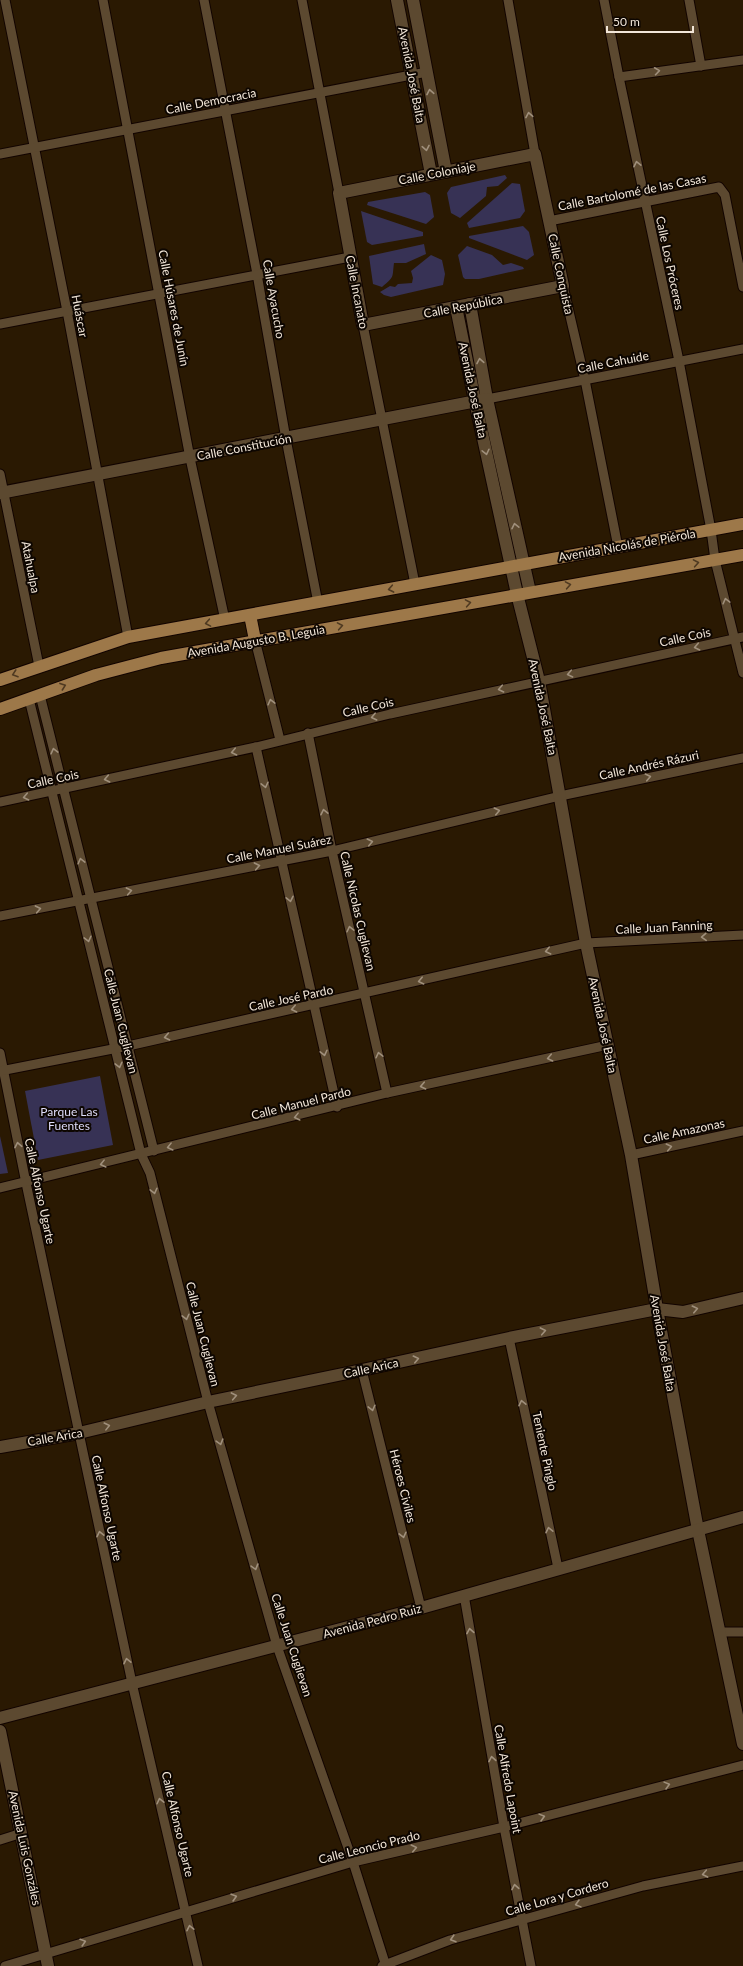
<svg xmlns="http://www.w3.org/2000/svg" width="743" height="1966" viewBox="0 0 743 1966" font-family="Lato,sans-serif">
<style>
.green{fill:#373255}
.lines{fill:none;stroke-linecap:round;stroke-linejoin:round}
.street-casing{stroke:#120400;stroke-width:11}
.secondary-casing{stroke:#120400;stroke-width:14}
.primary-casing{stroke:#120400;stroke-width:14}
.street{stroke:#5c4930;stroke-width:9}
.secondary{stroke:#5c4930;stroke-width:12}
.primary{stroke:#9d7849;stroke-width:12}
.oneway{stroke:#a0907c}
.oneway2{stroke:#4e3921}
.labels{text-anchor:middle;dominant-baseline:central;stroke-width:4;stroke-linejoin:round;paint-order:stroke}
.street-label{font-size:12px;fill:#f2e6d8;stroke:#0d0601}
.park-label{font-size:12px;fill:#dedcfa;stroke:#0d0601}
</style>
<rect width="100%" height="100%" fill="#2a1902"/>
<g class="green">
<path d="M505,175L507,178L498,186L487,187L486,196L460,218L451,213L447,193L451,187Z"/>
<path d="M512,183L520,184L525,211L520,218L469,228L467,223Z"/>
<path d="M425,192L430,195L434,217L426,224L367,205L368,202Z"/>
<path d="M361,211L423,232V236L372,245L367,242Z"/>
<path d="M523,226L529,232L534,255L527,260L469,238V236Z"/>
<path d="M424,244L426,254L406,263H394C392,278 395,276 382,287L373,284L369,256Z"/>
<path d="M467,246L492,255L503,265L511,263L523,267L524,269L479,279H465L463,277L458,255Z"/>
<path d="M431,255L442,260L445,274L443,285L391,297L384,295L380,292L390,286L395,287L398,284L412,283L413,278L411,271Z"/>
<path d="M100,1076L113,1145L38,1160L25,1091Z"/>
<path d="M0,1136L8,1173L0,1174Z"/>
</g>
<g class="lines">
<defs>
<g id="street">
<path d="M5,0L67,311L128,637"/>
<path d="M103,0L190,458L225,620"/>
<path d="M204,0L257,274L286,439L318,603"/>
<path d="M302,0L339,193"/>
<path d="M508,0L535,154"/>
<path d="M604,0L619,77L679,361L711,530L715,560L743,673"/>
<path d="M689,0L701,66"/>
<path d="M619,77L743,60"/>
<path d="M0,154L427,72"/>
<path d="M549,221L719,187L725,195L743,287"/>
<path d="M563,286L585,380L618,547"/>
<path d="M0,324L350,257"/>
<path d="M363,325L415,584"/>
<path d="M487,399L743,349"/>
<path d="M0,474L39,666"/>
<path d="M255,640L280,740"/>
<path d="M40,695L154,1151"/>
<path d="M29,699L141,1154L150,1173L208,1402L277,1646L353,1862L386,1966"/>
<path d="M308,733L332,851L387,1093"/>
<path d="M256,747L337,1107"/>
<path d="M0,802L256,747L390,714L743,637"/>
<path d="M0,916L332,851L560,796L743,758"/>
<path d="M0,1053L26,1183L132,1683L198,1966"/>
<path d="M0,1071L128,1046L586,943L743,935"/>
<path d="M631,1155L743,1131"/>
<path d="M0,1188L387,1093L608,1045"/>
<path d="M509,1338L558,1568"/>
<path d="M362,1370L421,1608"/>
<path d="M464,1595L504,1827L531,1966"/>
<path d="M720,1632H743"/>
<path d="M0,1840L22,1833"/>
<path d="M5,1966L353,1862L504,1827L743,1765"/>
<path d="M382,1966L450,1940L521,1920L643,1886L743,1866"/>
</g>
<g id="secondary">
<path d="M397,0L431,174"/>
<path d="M413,0L446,172"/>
<path d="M535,154L563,286L363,325L339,193Z"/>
<path d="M470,304L487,399L530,592"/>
<path d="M456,307L475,401L517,594L539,681L586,943L631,1155L657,1309L698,1530L743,1744"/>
<path d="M0,493L487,399"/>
<path d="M0,1447L79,1433L208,1402L362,1370L509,1338L657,1309L683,1312L743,1298"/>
<path d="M0,1718L421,1608L743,1517"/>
<path d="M0,1731L48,1966"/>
</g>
<g id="primary">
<path d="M250,615L255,640"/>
<path d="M0,680L128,637L743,524"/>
<path d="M0,709L96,675L161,658L743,555"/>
</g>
</defs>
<use href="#street" class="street-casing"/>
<use href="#secondary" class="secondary-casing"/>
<use href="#primary" class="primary-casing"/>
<use href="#street" class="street"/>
<use href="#secondary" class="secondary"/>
<use href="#primary" class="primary"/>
</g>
<defs><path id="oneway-chevron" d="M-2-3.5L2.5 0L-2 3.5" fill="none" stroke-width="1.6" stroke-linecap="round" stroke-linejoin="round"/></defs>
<g class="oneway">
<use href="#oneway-chevron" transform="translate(657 71) rotate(-8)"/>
<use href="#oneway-chevron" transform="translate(430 92) rotate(-101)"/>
<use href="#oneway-chevron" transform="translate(529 115) rotate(-100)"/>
<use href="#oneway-chevron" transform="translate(426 148) rotate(79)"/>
<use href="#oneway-chevron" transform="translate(637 164) rotate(-102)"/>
<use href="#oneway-chevron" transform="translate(480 361) rotate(-100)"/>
<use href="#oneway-chevron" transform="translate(486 452) rotate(77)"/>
<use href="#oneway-chevron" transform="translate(515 526) rotate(-102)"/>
<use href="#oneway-chevron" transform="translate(726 601) rotate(-104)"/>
<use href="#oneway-chevron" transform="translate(697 647) rotate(168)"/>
<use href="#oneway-chevron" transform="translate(570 674) rotate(168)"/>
<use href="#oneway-chevron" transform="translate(501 689) rotate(168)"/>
<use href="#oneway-chevron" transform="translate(271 702) rotate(-104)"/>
<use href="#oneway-chevron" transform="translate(374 717) rotate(167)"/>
<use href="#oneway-chevron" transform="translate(54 751) rotate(-104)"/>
<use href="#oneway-chevron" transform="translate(234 752) rotate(168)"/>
<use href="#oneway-chevron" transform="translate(648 777) rotate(-12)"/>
<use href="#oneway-chevron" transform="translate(107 779) rotate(168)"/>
<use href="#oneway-chevron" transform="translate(265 785) rotate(77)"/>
<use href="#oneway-chevron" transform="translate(26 797) rotate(168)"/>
<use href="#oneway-chevron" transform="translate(497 811) rotate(-13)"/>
<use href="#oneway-chevron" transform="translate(324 812) rotate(-102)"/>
<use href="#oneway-chevron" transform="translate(370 842) rotate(-13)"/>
<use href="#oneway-chevron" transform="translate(81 861) rotate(-104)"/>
<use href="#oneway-chevron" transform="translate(257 866) rotate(-11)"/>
<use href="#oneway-chevron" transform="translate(129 891) rotate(-11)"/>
<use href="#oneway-chevron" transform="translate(290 899) rotate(78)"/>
<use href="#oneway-chevron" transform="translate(38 909) rotate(-11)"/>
<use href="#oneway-chevron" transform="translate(350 929) rotate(-103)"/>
<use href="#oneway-chevron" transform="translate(704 937) rotate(177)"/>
<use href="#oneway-chevron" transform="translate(88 939) rotate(76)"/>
<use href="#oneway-chevron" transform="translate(548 951) rotate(167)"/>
<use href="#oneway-chevron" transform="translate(421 981) rotate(167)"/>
<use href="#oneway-chevron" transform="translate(294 1009) rotate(168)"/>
<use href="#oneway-chevron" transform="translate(167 1037) rotate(168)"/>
<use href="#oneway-chevron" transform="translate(324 1053) rotate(77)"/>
<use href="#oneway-chevron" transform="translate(379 1055) rotate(-103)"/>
<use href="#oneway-chevron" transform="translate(550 1058) rotate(168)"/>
<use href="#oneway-chevron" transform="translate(119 1065) rotate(76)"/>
<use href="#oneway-chevron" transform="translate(423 1086) rotate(168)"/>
<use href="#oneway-chevron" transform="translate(297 1117) rotate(166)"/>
<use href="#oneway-chevron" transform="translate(18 1145) rotate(-101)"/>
<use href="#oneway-chevron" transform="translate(170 1147) rotate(166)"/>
<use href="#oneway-chevron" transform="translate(669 1147) rotate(-12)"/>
<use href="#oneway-chevron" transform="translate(103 1164) rotate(166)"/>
<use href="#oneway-chevron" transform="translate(154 1191) rotate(76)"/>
<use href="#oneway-chevron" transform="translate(695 1309) rotate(-13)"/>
<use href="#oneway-chevron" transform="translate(186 1317) rotate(76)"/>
<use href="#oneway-chevron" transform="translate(543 1331) rotate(-11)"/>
<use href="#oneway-chevron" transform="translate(416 1359) rotate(-13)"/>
<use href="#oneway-chevron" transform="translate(234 1396) rotate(-11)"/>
<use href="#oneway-chevron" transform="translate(522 1403) rotate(-102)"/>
<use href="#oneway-chevron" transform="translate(372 1408) rotate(76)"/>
<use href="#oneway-chevron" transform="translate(107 1426) rotate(-14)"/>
<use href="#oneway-chevron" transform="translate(220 1442) rotate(74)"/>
<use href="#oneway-chevron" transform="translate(549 1530) rotate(-102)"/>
<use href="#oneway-chevron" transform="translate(100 1534) rotate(-102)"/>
<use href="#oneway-chevron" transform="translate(403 1535) rotate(76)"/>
<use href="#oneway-chevron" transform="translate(255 1567) rotate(74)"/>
<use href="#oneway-chevron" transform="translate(470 1631) rotate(-100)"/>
<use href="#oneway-chevron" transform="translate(127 1661) rotate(-102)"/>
<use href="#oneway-chevron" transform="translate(492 1759) rotate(-100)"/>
<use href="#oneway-chevron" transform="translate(667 1785) rotate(-15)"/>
<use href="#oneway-chevron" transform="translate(160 1801) rotate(-103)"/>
<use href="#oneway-chevron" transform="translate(542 1817) rotate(-15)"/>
<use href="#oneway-chevron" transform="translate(414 1848) rotate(-13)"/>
<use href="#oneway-chevron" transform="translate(705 1874) rotate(169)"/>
<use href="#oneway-chevron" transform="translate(515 1887) rotate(-100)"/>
<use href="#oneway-chevron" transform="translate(234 1897) rotate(-16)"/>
<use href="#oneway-chevron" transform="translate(578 1904) rotate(165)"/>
<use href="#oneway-chevron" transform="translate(190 1928) rotate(-102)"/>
<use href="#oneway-chevron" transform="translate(453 1939) rotate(163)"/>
<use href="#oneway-chevron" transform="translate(83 1942) rotate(-17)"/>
</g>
<g class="oneway2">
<use href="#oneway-chevron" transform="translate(696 563) rotate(-10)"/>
<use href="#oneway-chevron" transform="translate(568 585) rotate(-10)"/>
<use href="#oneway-chevron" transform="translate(391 589) rotate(169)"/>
<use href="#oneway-chevron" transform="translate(468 603) rotate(-10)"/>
<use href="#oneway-chevron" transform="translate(208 623) rotate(170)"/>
<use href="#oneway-chevron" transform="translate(340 626) rotate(-10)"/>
<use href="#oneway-chevron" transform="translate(15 674) rotate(161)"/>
<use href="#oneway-chevron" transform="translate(63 686) rotate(-20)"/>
</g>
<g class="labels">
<g class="street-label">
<text transform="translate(412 75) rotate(79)">Avenida José Balta</text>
<text transform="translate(211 101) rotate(-11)">Calle Democracia</text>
<text transform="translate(437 173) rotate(-11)">Calle Coloniaje</text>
<text transform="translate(632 192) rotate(-11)">Calle Bartolomé de las Casas</text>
<text transform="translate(670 263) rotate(78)">Calle Los Próceres</text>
<text transform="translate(561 274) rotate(78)">Calle Conquista</text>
<text transform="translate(357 292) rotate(79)">Calle Incanato</text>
<text transform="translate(274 299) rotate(80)">Calle Ayacucho</text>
<text transform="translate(463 306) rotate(-11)">Calle República</text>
<text transform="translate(174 308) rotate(79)">Calle Húsares de Junín</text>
<text transform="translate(80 316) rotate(79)">Huáscar</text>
<text transform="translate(613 362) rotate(-11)">Calle Cahuide</text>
<text transform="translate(473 390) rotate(78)">Avenida José Balta</text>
<text transform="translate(244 447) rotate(-11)">Calle Constitución</text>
<text transform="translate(627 545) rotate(-10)">Avenida Nicolás de Piérola</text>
<text transform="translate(31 567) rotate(79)">Atahualpa</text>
<text transform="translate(685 637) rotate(-12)">Calle Cois</text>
<text transform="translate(256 641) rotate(-10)">Avenida Augusto B. Leguia</text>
<text transform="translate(368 707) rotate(-13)">Calle Cois</text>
<text transform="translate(543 707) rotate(78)">Avenida José Balta</text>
<text transform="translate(649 765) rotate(-12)">Calle Andrés Rázuri</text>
<text transform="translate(53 779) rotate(-12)">Calle Cois</text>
<text transform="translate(279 849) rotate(-11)">Calle Manuel Suárez</text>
<text transform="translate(358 911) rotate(77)">Calle Nicolas Cuglievan</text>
<text transform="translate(664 927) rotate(-3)">Calle Juan Fanning</text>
<text transform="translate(291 998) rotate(-12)">Calle José Pardo</text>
<text transform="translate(121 1021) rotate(76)">Calle Juan Cuglievan</text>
<text transform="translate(603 1025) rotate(78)">Avenida José Balta</text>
<text transform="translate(301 1103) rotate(-14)">Calle Manuel Pardo</text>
<text transform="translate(684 1131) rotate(-12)">Calle Amazonas</text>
<text transform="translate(40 1191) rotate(78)">Calle Alfonso Ugarte</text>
<text transform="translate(203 1334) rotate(76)">Calle Juan Cuglievan</text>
<text transform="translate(663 1343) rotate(80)">Avenida José Balta</text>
<text transform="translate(371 1368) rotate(-12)">Calle Arica</text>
<text transform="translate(55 1437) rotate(-10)">Calle Arica</text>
<text transform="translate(545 1451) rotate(78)">Teniente Pinglo</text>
<text transform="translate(403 1486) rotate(76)">Héroes Civiles</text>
<text transform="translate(107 1508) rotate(78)">Calle Alfonso Ugarte</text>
<text transform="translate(372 1621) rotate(-15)">Avenida Pedro Ruiz</text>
<text transform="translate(292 1645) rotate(72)">Calle Juan Cuglievan</text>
<text transform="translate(508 1779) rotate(80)">Calle Alfredo Lapoint</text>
<text transform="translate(178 1824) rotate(77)">Calle Alfonso Ugarte</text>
<text transform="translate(369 1847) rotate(-14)">Calle Leoncio Prado</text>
<text transform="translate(25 1848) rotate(78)">Avenida Luis Gonzáles</text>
<text transform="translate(557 1897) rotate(-16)">Calle Lora y Cordero</text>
</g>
<g class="park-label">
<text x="69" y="1111">Parque Las<tspan x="69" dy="14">Fuentes</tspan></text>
</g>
</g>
<path d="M607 26v6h86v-6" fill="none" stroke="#f2e6d8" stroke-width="2"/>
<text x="613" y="26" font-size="12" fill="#f2e6d8" stroke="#0d0601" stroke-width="3" paint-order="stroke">50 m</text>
</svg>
